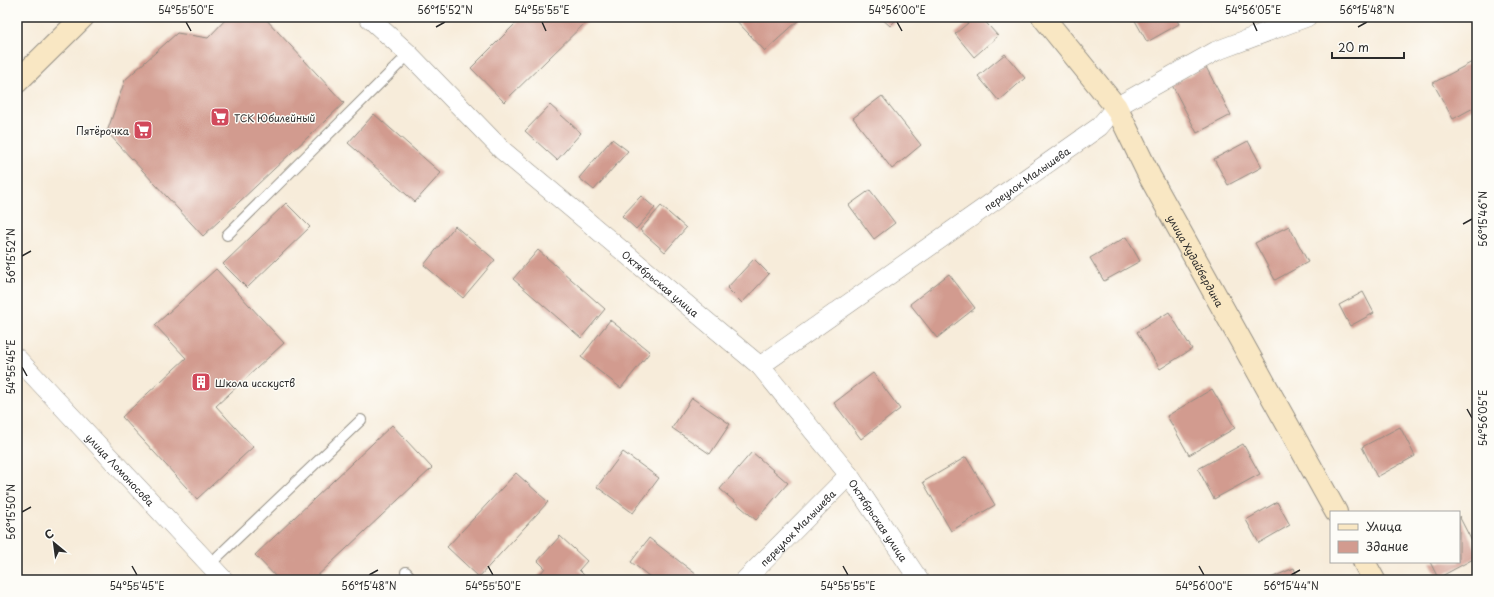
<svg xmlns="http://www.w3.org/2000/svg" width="1494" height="597" viewBox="0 0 1494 597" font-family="'Playpen Sans',sans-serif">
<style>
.building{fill:#d29b8f}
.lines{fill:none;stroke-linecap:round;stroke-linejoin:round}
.lane-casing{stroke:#918c82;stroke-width:12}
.street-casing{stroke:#918c82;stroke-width:20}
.secondary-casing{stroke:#918c82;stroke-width:24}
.lane{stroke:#fff;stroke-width:10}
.street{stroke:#fff;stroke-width:19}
.secondary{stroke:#f9e7c3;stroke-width:22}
.ticks{fill:none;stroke:#2b2b2b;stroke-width:1.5}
.labels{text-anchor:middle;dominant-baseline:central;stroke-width:3;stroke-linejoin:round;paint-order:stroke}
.poi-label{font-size:10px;fill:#2b2b2b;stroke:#fdfcf7;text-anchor:start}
.street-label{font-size:10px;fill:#2b2b2b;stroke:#fdfcf7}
.neatline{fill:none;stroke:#2b2b2b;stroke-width:1.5}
.ticks-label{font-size:10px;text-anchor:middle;fill:#2b2b2b}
</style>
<rect width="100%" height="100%" fill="#fdfcf7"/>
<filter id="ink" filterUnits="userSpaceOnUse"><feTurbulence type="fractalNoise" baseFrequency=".025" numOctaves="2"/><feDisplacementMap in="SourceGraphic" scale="8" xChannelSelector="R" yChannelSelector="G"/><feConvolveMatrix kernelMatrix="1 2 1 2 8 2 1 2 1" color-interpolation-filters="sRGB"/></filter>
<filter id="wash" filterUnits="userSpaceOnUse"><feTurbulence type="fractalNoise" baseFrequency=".012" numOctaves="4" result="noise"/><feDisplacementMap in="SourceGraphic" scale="16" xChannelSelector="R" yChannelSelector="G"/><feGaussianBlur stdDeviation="0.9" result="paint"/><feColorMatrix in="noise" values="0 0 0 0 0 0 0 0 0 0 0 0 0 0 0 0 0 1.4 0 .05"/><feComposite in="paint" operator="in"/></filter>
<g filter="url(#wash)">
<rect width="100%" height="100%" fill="#f7ecda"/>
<g id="blocks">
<g class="building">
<path d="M228,17H264L344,103L203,236L107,132L125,80L177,33L208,38Z"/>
<path d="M522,17H591L504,102L471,68Z"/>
<path d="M733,17H798L800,19L765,51Z"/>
<path d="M880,17H899L890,26Z"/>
<path d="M975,17H981L998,36L974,57L955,34Z"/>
<path d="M1133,17H1175L1179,24L1147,42Z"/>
<path d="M1437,17H1449L1439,22Z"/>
<path d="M1005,54L1025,78L999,101L978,76Z"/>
<path d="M1476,60L1477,106L1453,119L1433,83Z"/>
<path d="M1206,67L1231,115L1197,133L1172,85Z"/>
<path d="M882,96L921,145L892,169L853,118Z"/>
<path d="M550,105L581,133L557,160L525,131Z"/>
<path d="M374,114L441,173L415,202L348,143Z"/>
<path d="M612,139L628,151L594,190L579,178Z"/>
<path d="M1248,141L1262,167L1228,185L1214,159Z"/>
<path d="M870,190L895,223L874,239L849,205Z"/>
<path d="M641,196L655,208L636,229L622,216Z"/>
<path d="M286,203L310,227L247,288L223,264Z"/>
<path d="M661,206L686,228L665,252L640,230Z"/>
<path d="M455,226L495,260L463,298L424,265Z"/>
<path d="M1289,226L1308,262L1275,280L1255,243Z"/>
<path d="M1126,237L1140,261L1104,281L1090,258Z"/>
<path d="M538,250L605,309L581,338L513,279Z"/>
<path d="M754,259L769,274L742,303L727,288Z"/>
<path d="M216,269L284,343L216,406L253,447L197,499L122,417L186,358L155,325Z"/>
<path d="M949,274L975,308L937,338L910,304Z"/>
<path d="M1363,292L1374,313L1350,326L1339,305Z"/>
<path d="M1169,312L1192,349L1160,369L1137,332Z"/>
<path d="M610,320L650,352L621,388L581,357Z"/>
<path d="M873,373L900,409L861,439L834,403Z"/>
<path d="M1212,389L1235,428L1189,455L1167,416Z"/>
<path d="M692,398L730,424L710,454L672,428Z"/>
<path d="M392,425L432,468L313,580H279L255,555Z"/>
<path d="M1400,427L1415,456L1377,477L1362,447Z"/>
<path d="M1243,444L1260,474L1214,499L1198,469Z"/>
<path d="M623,452L659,478L633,513L597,487Z"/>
<path d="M752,452L788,483L756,520L720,489Z"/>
<path d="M966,457L995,505L951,531L923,482Z"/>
<path d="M516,473L548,502L479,577L447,547Z"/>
<path d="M1277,502L1290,525L1259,543L1246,520Z"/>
<path d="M1459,516L1477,551V557L1438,578L1430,562H1459Z"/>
<path d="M560,536L587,561L579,570L584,575L579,580H559L556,577L553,580H538L537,578L545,568L538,561Z"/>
<path d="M649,538L701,578L700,580H654L631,562Z"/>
<path d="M1294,568L1299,580H1266Z"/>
</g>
</g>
</g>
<g filter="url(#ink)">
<use href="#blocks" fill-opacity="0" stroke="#918c82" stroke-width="1"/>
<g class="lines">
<defs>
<g id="lane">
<path d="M227,235L409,54"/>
<path d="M210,564L361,420"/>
<path d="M406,572L413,580"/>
</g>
<g id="street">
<path id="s1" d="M368,17L409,54L502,150L760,366L849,475L919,580"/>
<path id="s2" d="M17,358L224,580"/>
<path id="s3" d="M760,366L1099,127L1116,107L1216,51L1307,17"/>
<path id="s4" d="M745,580L849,475"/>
</g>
<g id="secondary">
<path id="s5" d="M1043,17L1116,107L1150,177L1336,512"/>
<path d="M17,82L83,17"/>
<path d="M1364,562L1374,580"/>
</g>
</defs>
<use href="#lane" class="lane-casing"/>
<use href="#street" class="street-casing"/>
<use href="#secondary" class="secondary-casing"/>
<use href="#lane" class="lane"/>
<use href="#street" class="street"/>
<use href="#secondary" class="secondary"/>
</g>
</g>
<path class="ticks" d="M186,22L191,31M542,22L546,31M897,22L902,31M1253,22L1257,31M436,27L445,22M1358,27L1367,22M1463,224L1472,219M22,256L31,251M22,367L27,376M1467,409L1472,418M22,512L31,507M132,566L137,575M488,566L493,575M843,566L848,575M1199,566L1204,575M369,575L378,570M1291,575L1300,570"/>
<defs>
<symbol id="supermarket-square" viewBox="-11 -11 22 22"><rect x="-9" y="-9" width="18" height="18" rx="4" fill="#d1495b" stroke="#fdfcf7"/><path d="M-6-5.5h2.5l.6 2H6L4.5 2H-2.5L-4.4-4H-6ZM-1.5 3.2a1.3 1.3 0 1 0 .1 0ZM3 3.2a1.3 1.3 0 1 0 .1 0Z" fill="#fff"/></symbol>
<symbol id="building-square" viewBox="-11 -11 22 22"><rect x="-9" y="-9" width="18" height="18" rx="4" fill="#d1495b" stroke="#fdfcf7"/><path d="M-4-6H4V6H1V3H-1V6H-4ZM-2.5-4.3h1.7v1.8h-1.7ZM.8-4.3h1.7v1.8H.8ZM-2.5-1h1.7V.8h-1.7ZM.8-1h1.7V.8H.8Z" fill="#fff"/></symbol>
</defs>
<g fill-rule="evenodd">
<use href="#supermarket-square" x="209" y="106" width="22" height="22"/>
<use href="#supermarket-square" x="132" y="119" width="22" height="22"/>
<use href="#building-square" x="190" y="371" width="22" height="22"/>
</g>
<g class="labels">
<g class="poi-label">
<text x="234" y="117">ТСК Юбилейный</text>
<text x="129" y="130" text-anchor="end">Пятёрочка</text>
<text x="215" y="382">Школа исскуств</text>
</g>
<g class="street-label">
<text stroke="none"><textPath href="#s3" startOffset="326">переулок Малышева</textPath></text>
<text stroke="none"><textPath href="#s5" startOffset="289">улица Худайбердина</textPath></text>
<text stroke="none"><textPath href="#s1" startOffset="396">Октябрьская улица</textPath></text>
<text stroke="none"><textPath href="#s2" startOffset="152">улица Ломоносова</textPath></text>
<text stroke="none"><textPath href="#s1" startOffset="720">Октябрьская улица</textPath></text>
<text stroke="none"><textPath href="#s4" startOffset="74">переулок Малышева</textPath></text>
</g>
</g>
<rect width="1494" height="597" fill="none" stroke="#fdfcf7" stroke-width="44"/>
<rect x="1330" y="511" width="130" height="52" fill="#fdfcf7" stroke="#a9a8a5"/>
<rect x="1338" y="524" width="20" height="6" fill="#f9e7c3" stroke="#a9a8a5"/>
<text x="1366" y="531" font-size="12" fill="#2b2b2b">Улица</text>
<rect x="1338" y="541" width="20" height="12" fill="#d29b8f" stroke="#a9a8a5"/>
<text x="1366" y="551" font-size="12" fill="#2b2b2b">Здание</text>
<g transform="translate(54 543) rotate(331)" stroke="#fdfcf7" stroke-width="3" paint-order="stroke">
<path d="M0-3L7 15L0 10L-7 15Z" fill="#2b2b2b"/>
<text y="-6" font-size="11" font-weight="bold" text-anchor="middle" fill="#2b2b2b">С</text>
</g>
<path d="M1332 52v6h72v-6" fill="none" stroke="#2b2b2b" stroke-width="2"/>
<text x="1338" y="52" font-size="12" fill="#2b2b2b" stroke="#fdfcf7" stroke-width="3" paint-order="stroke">20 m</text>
<rect x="22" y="22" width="1450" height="553" class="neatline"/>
<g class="ticks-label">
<text x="186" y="14">54°55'50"E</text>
<text x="445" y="14">56°15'52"N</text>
<text x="542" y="14">54°55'55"E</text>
<text x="897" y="14">54°56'00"E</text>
<text x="1253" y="14">54°56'05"E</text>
<text x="1367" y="14">56°15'48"N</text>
<text transform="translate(1483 219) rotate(-90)" y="4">56°15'46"N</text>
<text transform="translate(11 256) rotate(-90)" y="4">56°15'52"N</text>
<text transform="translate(11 367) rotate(-90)" y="4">54°55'45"E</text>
<text transform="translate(1483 418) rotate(-90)" y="4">54°56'05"E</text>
<text transform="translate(11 512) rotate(-90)" y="4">56°15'50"N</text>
<text x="137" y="590">54°55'45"E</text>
<text x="369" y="590">56°15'48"N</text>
<text x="493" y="590">54°55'50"E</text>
<text x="848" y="590">54°55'55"E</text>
<text x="1204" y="590">54°56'00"E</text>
<text x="1291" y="590">56°15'44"N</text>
</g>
</svg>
